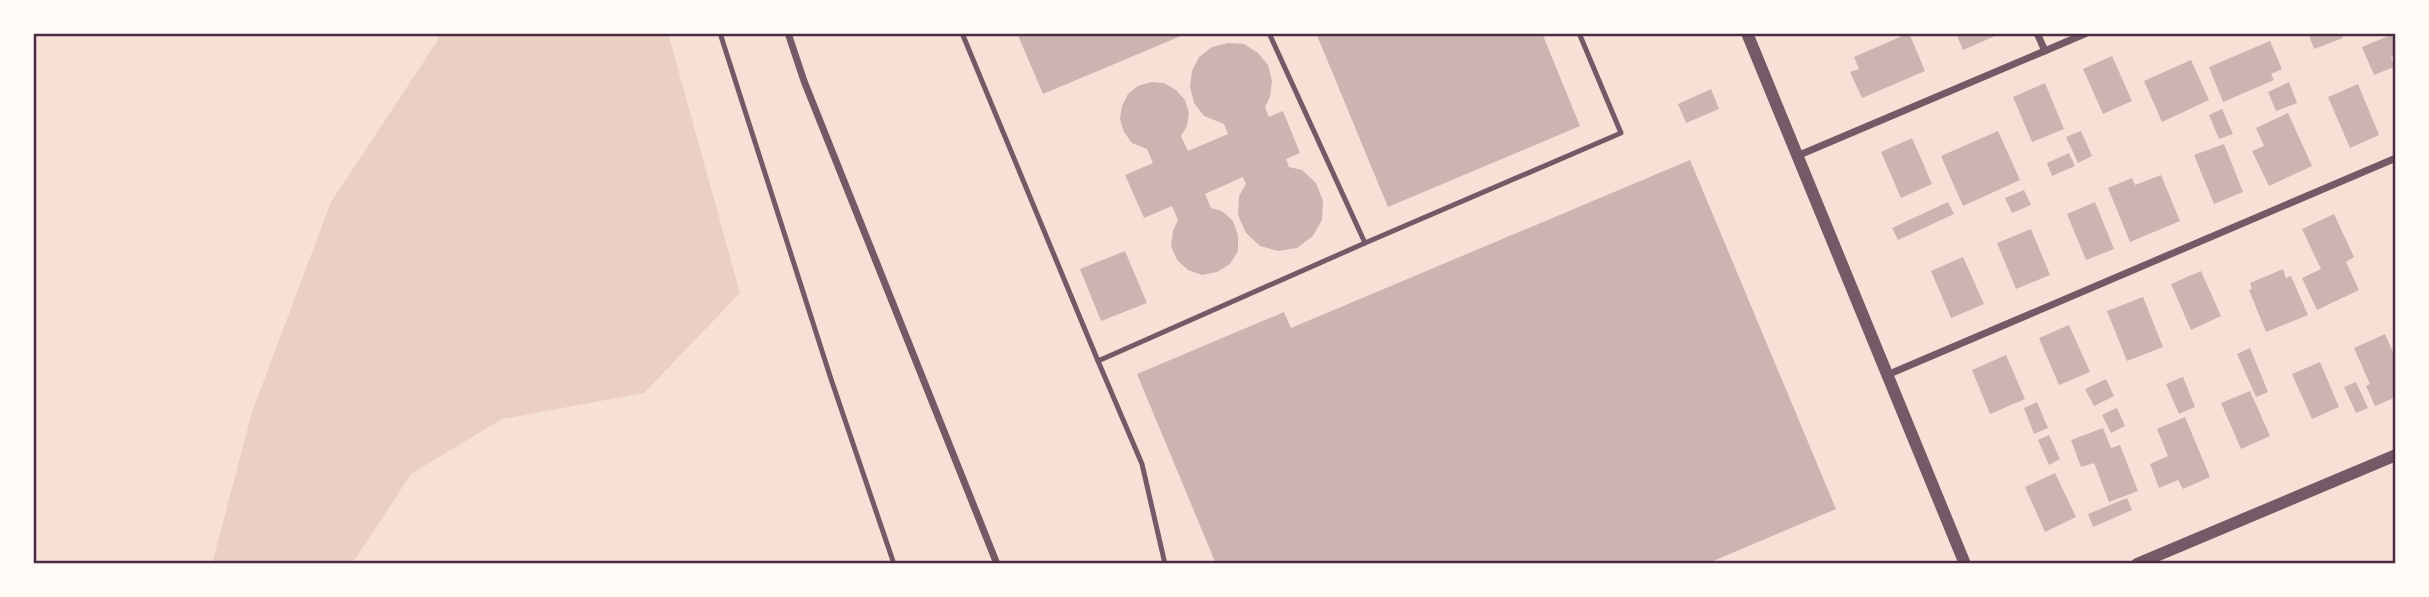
<svg xmlns="http://www.w3.org/2000/svg" width="2429" height="597" viewBox="0 0 2429 597" font-family="'Fira Sans',sans-serif">
<style>
.green{fill:#ebcfc5}
.building{fill:#ccb4b1}
.lines{fill:none;stroke-linecap:round;stroke-linejoin:round}
.service{stroke:#755966;stroke-width:5}
.minor{stroke:#755966;stroke-width:7}
.tertiary{stroke:#755966;stroke-width:12}
.neatline{fill:none;stroke:#4a2c40;stroke-width:2.5}
</style>
<rect width="100%" height="100%" fill="#f7e1d7"/>
<path class="green" d="M437,33H668L740,293L644,393L502,419L411,474L352,564H212L252,412L331,202L438,40Z"/>
<g class="building">
<path d="M1017,33H1188L1043,94Z"/>
<path d="M1316,33H1542L1580,126L1388,207Z"/>
<path d="M1909,33L1925,71L1862,98L1850,72L1859,69L1854,57Z"/>
<path d="M1956,33H2002L1963,50Z"/>
<path d="M2308,33H2341L2343,38L2314,49Z"/>
<path d="M2396,33V55L2391,57L2394,67L2374,75L2362,47Z"/>
<path d="M2270,41L2282,69L2271,74L2274,80L2223,102L2209,67Z"/>
<path d="M1228,43L1244,44L1258,53L1268,65L1272,81L1270,97L1265,107L1269,117L1283,111L1300,153L1286,159L1289,167L1302,170L1316,183L1323,201L1322,220L1313,236L1297,248L1278,251L1260,246L1246,233L1238,215L1239,196L1246,184L1243,177L1205,194L1211,208L1222,211L1233,221L1238,235V251L1230,264L1217,272L1202,275L1188,270L1177,260L1171,246L1173,231L1178,220L1172,206L1144,218L1125,175L1153,163L1147,149L1132,143L1124,132L1120,119L1122,106L1128,94L1138,86L1151,82L1164,83L1176,90L1185,100L1189,113L1187,126L1181,136L1188,151L1228,134L1224,124L1204,116L1194,103L1190,87L1192,71L1199,57L1212,47Z"/>
<path d="M2112,56L2132,101L2103,114L2083,69Z"/>
<path d="M2191,60L2209,100L2162,122L2144,81Z"/>
<path d="M2289,82L2297,103L2276,111L2268,92Z"/>
<path d="M2045,83L2064,129L2032,142L2013,97Z"/>
<path d="M2358,84L2379,135L2350,148L2328,97Z"/>
<path d="M1711,89L1719,109L1686,123L1678,104Z"/>
<path d="M2222,109L2233,134L2219,139L2209,115Z"/>
<path d="M2288,113L2312,166L2269,186L2252,151L2264,146L2256,128Z"/>
<path d="M1998,131L2020,180L1963,206L1941,156Z"/>
<path d="M2081,131L2092,156L2078,163L2066,137Z"/>
<path d="M1912,138L1932,184L1901,198L1881,152Z"/>
<path d="M2224,144L2243,192L2214,204L2194,155Z"/>
<path d="M2069,153L2075,166L2052,176L2047,163Z"/>
<path d="M1690,160L1836,509L1706,564H1216L1137,374L1284,312L1291,328Z"/>
<path d="M2161,175L2180,221L2130,242L2108,188L2132,178L2135,185Z"/>
<path d="M2024,190L2031,205L2012,213L2005,198Z"/>
<path d="M1948,202L1954,214L1898,240L1892,228Z"/>
<path d="M2095,202L2114,249L2086,260L2067,214Z"/>
<path d="M2334,214L2354,257L2346,262L2359,290L2317,310L2302,278L2321,269L2302,229Z"/>
<path d="M2031,229L2050,275L2016,289L1997,243Z"/>
<path d="M1125,251L1147,303L1101,321L1080,269Z"/>
<path d="M1963,257L1984,304L1951,318L1931,271Z"/>
<path d="M2283,269L2286,278L2291,276L2308,315L2266,332L2249,290L2252,289L2250,283Z"/>
<path d="M2201,271L2221,316L2191,330L2171,284Z"/>
<path d="M2143,297L2163,347L2127,361L2107,311Z"/>
<path d="M2069,325L2090,372L2059,385L2039,338Z"/>
<path d="M2385,334L2396,359V397L2375,406L2366,386L2370,384L2354,348Z"/>
<path d="M2250,348L2268,392L2256,397L2237,354Z"/>
<path d="M2006,355L2025,399L1990,414L1972,370Z"/>
<path d="M2320,362L2339,407L2312,419L2292,374Z"/>
<path d="M2183,377L2195,407L2179,414L2166,384Z"/>
<path d="M2106,379L2114,396L2094,406L2085,389Z"/>
<path d="M2356,382L2368,408L2356,413L2344,387Z"/>
<path d="M2250,391L2270,436L2241,449L2221,403Z"/>
<path d="M2037,402L2048,428L2034,434L2024,408Z"/>
<path d="M2117,408L2125,426L2111,433L2102,415Z"/>
<path d="M2185,417L2210,477L2183,489L2178,480L2159,488L2150,464L2168,456L2157,429Z"/>
<path d="M2103,428L2111,448L2120,445L2138,491L2109,502L2094,463L2081,467L2071,440Z"/>
<path d="M2049,435L2060,459L2049,465L2038,440Z"/>
<path d="M2055,473L2076,517L2045,532L2025,487Z"/>
<path d="M2127,498L2132,510L2093,527L2088,514Z"/>
</g>
<g class="lines">
<g class="service">
<path d="M720,33L831,379L894,564"/>
<path d="M962,33L1098,361L1365,243L1621,133L1579,33"/>
<path d="M1269,33L1365,243"/>
<path d="M1098,361L1142,464L1165,564"/>
</g>
<g class="minor">
<path d="M788,33L804,81L997,564"/>
<path d="M2037,33L2045,51"/>
<path d="M1797,156L2087,33"/>
<path d="M1887,375L2396,158"/>
</g>
<g class="tertiary">
<path d="M1747,33L1965,564"/>
<path d="M2137,564L2396,455"/>
</g>
</g>
<rect width="2429" height="597" fill="none" stroke="#fffaf5" stroke-width="70"/>
<rect x="35" y="35" width="2359" height="527" class="neatline"/>
</svg>
